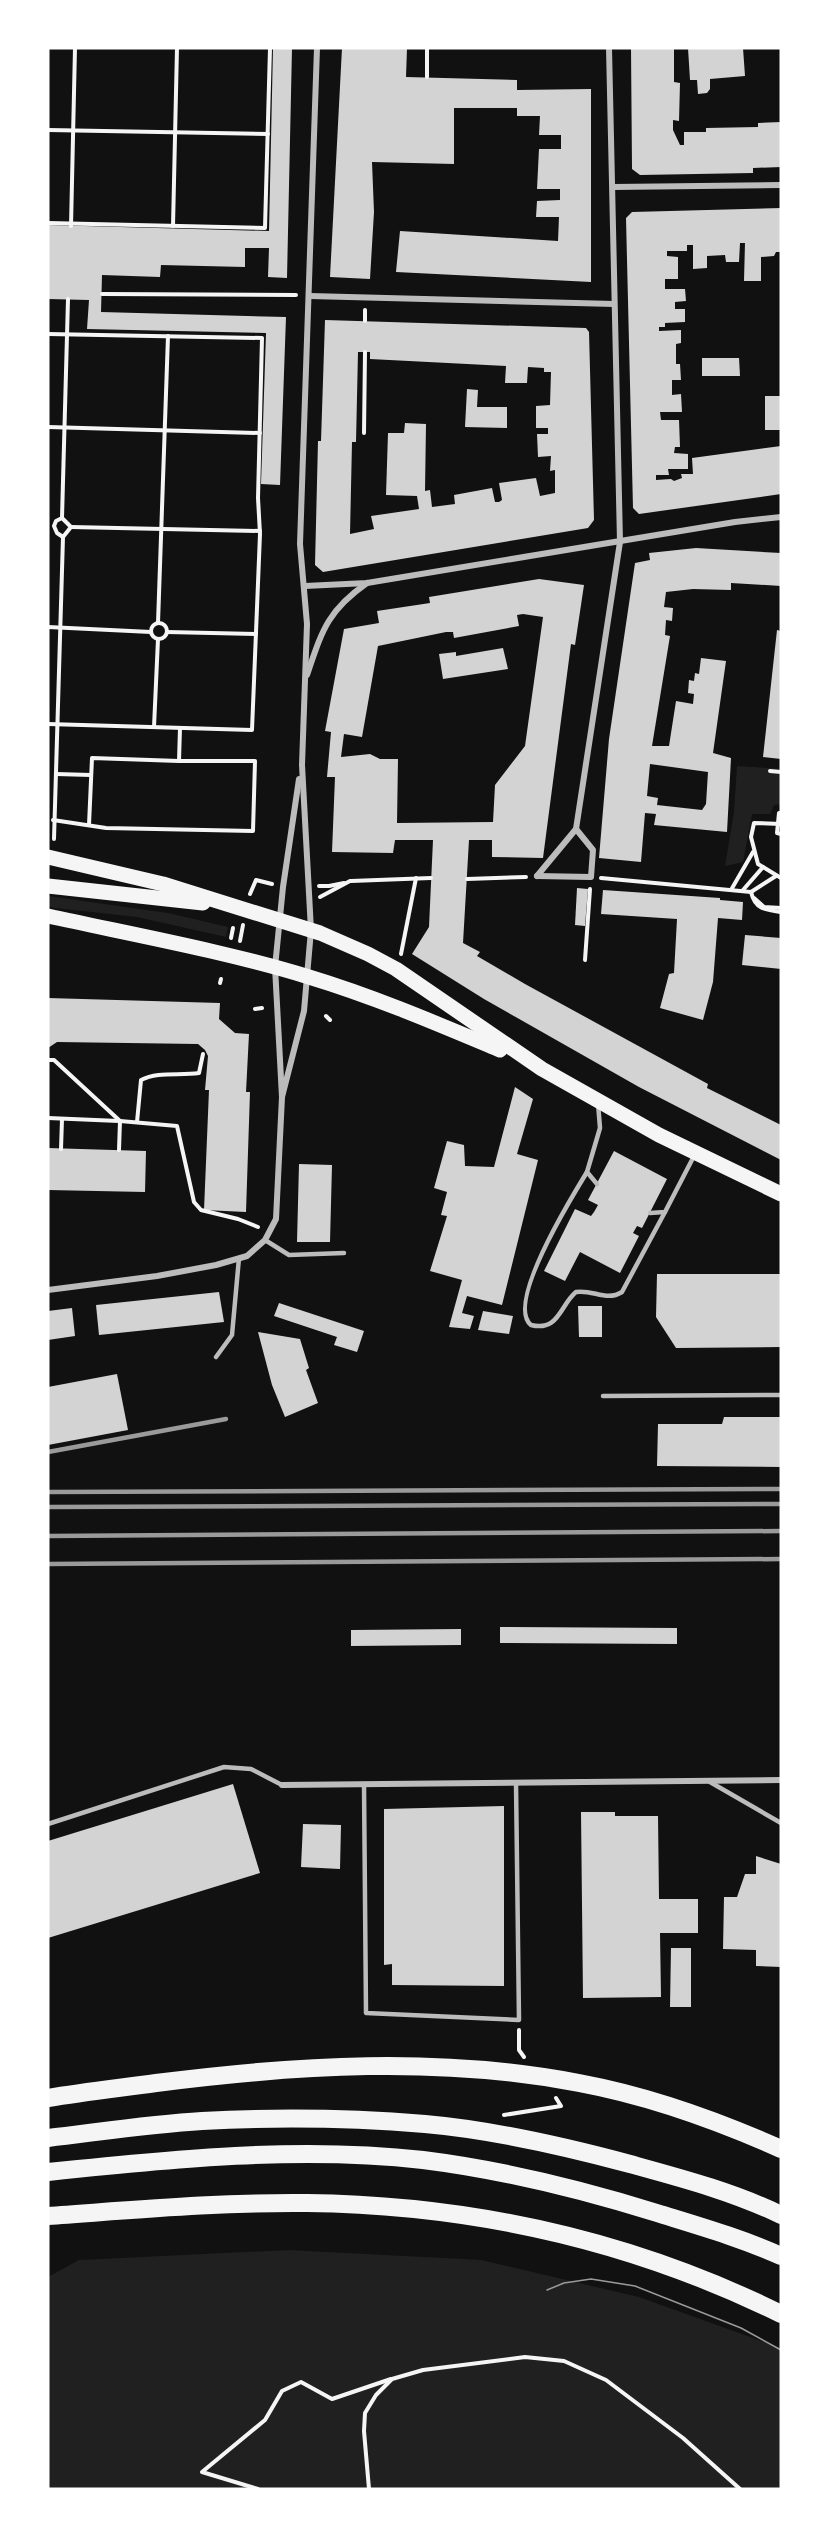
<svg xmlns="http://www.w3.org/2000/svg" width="829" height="2537" viewBox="0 0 829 2537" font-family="Quicksand,sans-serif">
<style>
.green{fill:#202020}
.building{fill:#d3d3d3;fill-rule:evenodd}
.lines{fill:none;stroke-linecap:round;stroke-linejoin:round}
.path{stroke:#f5f5f5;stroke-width:4}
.service{stroke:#bcbcbc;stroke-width:4.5}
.minor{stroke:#bcbcbc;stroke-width:6}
.primary{stroke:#f5f5f5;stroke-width:15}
.motorway{stroke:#f5f5f5;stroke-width:18}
.tram{stroke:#9a9a9a;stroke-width:1.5}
.rail{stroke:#9a9a9a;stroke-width:4.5}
</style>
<rect width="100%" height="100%" fill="#111"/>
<g class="green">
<path d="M737,766L781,769V804L774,805L770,814H752L743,862L725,866L734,812Z"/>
<path d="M48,896L168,913L228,927L226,937L137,917L55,908L48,906Z"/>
<path d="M289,2250L481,2260L639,2297L781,2348V2489H48V2277L79,2260Z"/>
</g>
<g class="building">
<path d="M273,48H292L287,278L268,277L269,248H245V267L161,265L160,277L102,275L101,312L286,317L280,485L261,484L266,333L87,329L89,300L48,299V225L269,231Z"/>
<path d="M342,48H407L406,77L517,80V90L591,89V282L396,272L400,231L558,241L559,217H536L537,201L560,200V189H537L539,149H561V135H539L540,116H517V108H454V164L372,162L374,212L370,279L330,277Z"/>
<path d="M631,48H674V82L680,83L679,121L673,120V130L680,145H684V132H706V128L758,127V123L781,122V167L753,168V173L640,175L632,169Z"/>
<path d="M688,48H743L745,76L710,79V89L707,93L698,94L697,80H690Z"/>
<path d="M781,208V252H776L774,256L761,257V281H744L745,243H740L739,262H726L725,255L707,256V268L693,269V245H687V251H667V256L678,257V279H665V289H685L686,301L675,302V309H685V322L665,323V327H659V331L681,330V343L676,344V364H680L681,380H672V395L681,394L682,412H660L661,420H679L680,447H675L674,453L688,454V469H668L669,475H656V480L671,479L674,481L682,478L681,474H693L692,458L781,446V494L639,514L633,508L626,218L632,212Z"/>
<path d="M325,320L586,328L589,332L594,520L588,528L323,572L315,565L318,441H321ZM358,352H370V359L506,366L505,383H527L528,367L544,368V372H551L550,405L536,406V428H548V434H537L538,457L551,456L550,471L555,470V493L540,496L536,478L499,483L502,500L499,502H495L492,488L454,495L455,504L432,507L430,490L425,491L426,424L405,423L404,433H388L386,495L417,496L419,509L371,516L374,529L350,534L352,442H356Z"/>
<path d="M702,358H739L740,376H702Z"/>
<path d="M467,389L478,390L477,407H507V428L465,427Z"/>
<rect x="765" y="396" width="16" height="34"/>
<path d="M696,548L781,553V586L731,583V590L693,589L666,592L664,607L673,608L672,621L666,620L665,635L670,636L652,746H669L676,701L693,704L694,694L688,693L689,680L694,681L695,673L699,674L701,658L726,661L713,753L731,758L727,832L654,825L656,814L645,813L641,862L599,858L609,739L635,563L650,560L649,553ZM650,764L708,772L706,804L702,810L657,805L658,798L647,796Z"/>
<path d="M539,579L584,585L575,645L571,644L543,858L492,857V840H469L463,943L480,952L477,956L525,984L708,1084L707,1088L781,1125V1160L639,1087L484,999L412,954L429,927L433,840H395L393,853L332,852L335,777H327L331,732L325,731L344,629L379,623L377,611L430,603L429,597ZM523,614L543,617L525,746L495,785L493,822L397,823L398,759H380L370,754L341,757L344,734L362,737L378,646L446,632H453L454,638L519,626L517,615Z"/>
<path d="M777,630L781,631V759L763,757Z"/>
<path d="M503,648L508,669L443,679L439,654L456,652V656Z"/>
<path d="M577,888L588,889L585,926L575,925Z"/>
<path d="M603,890L720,898V900L743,902L742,920L718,918L713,982L703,1020L660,1008L669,974L674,973L677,919L601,914Z"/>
<path d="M745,935L781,938V969L742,965Z"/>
<path d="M48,998L220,1003L219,1019L235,1033L249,1034L246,1092H250L246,1212L204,1210L209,1090H205L208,1056L205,1050L198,1044L57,1042L48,1048Z"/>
<path d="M515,1087L533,1099L517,1154L538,1160L502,1305L467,1296L462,1313L474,1316L470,1329L449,1327L462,1280L430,1271L447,1216L441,1215L447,1192L434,1188L447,1141L464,1145L465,1166L494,1167Z"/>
<path d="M48,1148L146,1151L145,1192L48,1190Z"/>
<path d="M614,1151L667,1179L642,1228L637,1226L633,1233L639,1236L620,1273L580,1252L565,1281L544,1271L575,1209L591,1216L594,1212L598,1205L588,1200Z"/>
<path d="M299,1164L332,1165L330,1242H297Z"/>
<path d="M657,1274H781V1347L676,1348L656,1317Z"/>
<path d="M219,1292L224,1322L99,1335L96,1305Z"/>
<path d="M279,1303L364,1331L357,1352L334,1345L337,1337L274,1316Z"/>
<path d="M578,1306H602V1337H579Z"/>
<path d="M72,1308L75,1336L48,1340V1311Z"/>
<path d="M483,1311L513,1316L509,1334L478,1330Z"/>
<path d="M258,1332L300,1339L309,1368L306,1370L318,1403L285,1417L272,1385Z"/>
<path d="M117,1374L128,1430L48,1445V1387Z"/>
<path d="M724,1417H781V1467L657,1466L658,1424H722Z"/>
<path d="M500,1627L677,1628V1644L500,1643Z"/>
<path d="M461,1629V1645L351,1646V1630Z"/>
<path d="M233,1784L260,1873L48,1938V1841Z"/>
<path d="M504,1806V1986L392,1985V1964L384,1965V1809Z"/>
<path d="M581,1812H615V1816H658L659,1899H698V1933H660L661,1997L583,1998Z"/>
<path d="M303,1824L341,1825L340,1869L301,1867Z"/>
<path d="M756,1856L781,1864V1967L756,1966V1950L723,1949L724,1897H737L745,1874H756Z"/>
<path d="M671,1948H691V2007H670Z"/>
</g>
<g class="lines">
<g class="path">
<path d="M427,77V48"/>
<path d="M48,130L268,134"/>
<path d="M48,223L265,228L270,48"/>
<path d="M71,226L75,48"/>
<path d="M173,226L177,48"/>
<path d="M102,294L296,295"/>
<path d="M365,310V321"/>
<path d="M48,334L262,338L258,498L260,534L252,730L48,724"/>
<path d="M48,427L260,433"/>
<path d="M364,433L365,352"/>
<path d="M62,518L56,521L54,526L57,533L63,537L71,527L62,518L68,299"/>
<path d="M71,527L260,531"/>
<circle cx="159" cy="631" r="8"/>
<path d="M158,623L168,336"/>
<path d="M48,627L151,632"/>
<path d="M167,632L256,634"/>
<path d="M154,727L158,639"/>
<path d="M770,771L781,772"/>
<path d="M56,774L91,775"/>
<path d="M781,813H779L777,833L781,834"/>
<path d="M53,820L106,828L253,831L255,761H179L180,728"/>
<path d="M781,824L754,823L751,837L758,864L781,878"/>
<path d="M89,825L92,758L179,761"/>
<path d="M54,839L63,537"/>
<path d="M601,878L751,892L776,876"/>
<path d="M467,879L526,877"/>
<path d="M351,881L431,878"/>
<path d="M319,886H329L344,883"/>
<path d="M731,890L753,852"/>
<path d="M743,890L763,867"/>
<path d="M751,892C755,909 765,910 781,912"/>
<path d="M250,894L256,880L272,884"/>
<path d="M320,897L350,881"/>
<path d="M754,898L764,907L781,908"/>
<path d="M231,938L233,928"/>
<path d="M240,941L243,925"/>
<path d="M401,954L416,878"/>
<path d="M585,960L590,889"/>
<path d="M220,983L221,979"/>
<path d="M255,1009L262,1008"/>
<path d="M326,1016L330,1020"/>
<path d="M48,1060H54L120,1121"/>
<path d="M48,1118L119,1121"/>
<path d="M137,1122L141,1080C158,1071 180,1076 199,1073L203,1054"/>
<path d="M61,1149L62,1119"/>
<path d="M119,1150L120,1121L177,1126L194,1202L201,1210L238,1219L258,1227"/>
<path d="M519,2030V2050L524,2057"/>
<path d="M504,2115L561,2106L556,2098"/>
<path d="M258,2489L202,2472L265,2420L282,2391L301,2382L332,2399L391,2379"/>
<path d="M369,2489L364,2431L365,2413L376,2395L392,2379L423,2370L525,2357L564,2361L606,2380L683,2438L740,2489"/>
</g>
<g class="service">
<path d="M587,1172C573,1195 505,1304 531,1325C559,1332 560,1305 576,1292C593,1289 606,1302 622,1292L665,1212"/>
<path d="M597,1184L587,1172L600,1128L598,1103"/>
<path d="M650,1213L665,1212L694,1156"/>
<path d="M265,1240L289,1255L344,1253"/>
<path d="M216,1357L232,1335L239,1258"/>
<path d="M603,1396L781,1395"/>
<path d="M710,1782L781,1823"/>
<path d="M364,1784L366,2013L519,2020L516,1783"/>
<path d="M48,1824L224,1767L251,1769L282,1785"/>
</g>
<g class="minor">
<path d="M613,187L781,185"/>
<path d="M310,296L614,304"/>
<path d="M305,586L367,583L735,522L781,517"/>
<path d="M307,675C322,631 327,611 367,583"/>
<path d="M537,876L576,829L620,542L609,48"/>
<path d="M537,876L591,877L593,850L576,829"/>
<path d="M282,1097L304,1011L311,930L302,765L307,624L300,544L317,48"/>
<path d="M48,1290L157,1276L216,1265L247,1256L265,1240L276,1219L282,1097L275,967L283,887L299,779"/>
<path d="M282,1785L781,1780"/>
</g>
<g class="primary">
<path d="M48,857L163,884L320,933L368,954L396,969L542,1069L659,1135L781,1194"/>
<path d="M48,886L203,903"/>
<path d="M48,916C135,935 224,951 309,977C375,997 438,1024 500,1050"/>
</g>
<g class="motorway">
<path d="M48,2098C84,2092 120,2088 156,2083C297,2065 439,2056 579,2083C649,2096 716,2120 781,2149"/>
<path d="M48,2138C99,2132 151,2124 202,2121C275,2117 352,2118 425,2124C494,2130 563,2146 630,2164C681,2178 734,2192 781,2215"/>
<path d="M48,2172C172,2159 299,2146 423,2160C503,2170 580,2189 657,2213C699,2226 741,2238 781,2256"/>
<path d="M48,2216C134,2210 221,2202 307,2203C472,2205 633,2241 781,2314"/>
</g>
<path class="tram" d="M547,2290L564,2283L591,2279L635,2286L741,2328L781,2350"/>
<g class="rail">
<path d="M48,1452L226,1419"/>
<path d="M48,1492L781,1489"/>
<path d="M48,1507L781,1504"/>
<path d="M48,1536L781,1531"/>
<path d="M48,1564L781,1559"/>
</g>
</g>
<rect width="829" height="2537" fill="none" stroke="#ffffff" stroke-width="99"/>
</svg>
